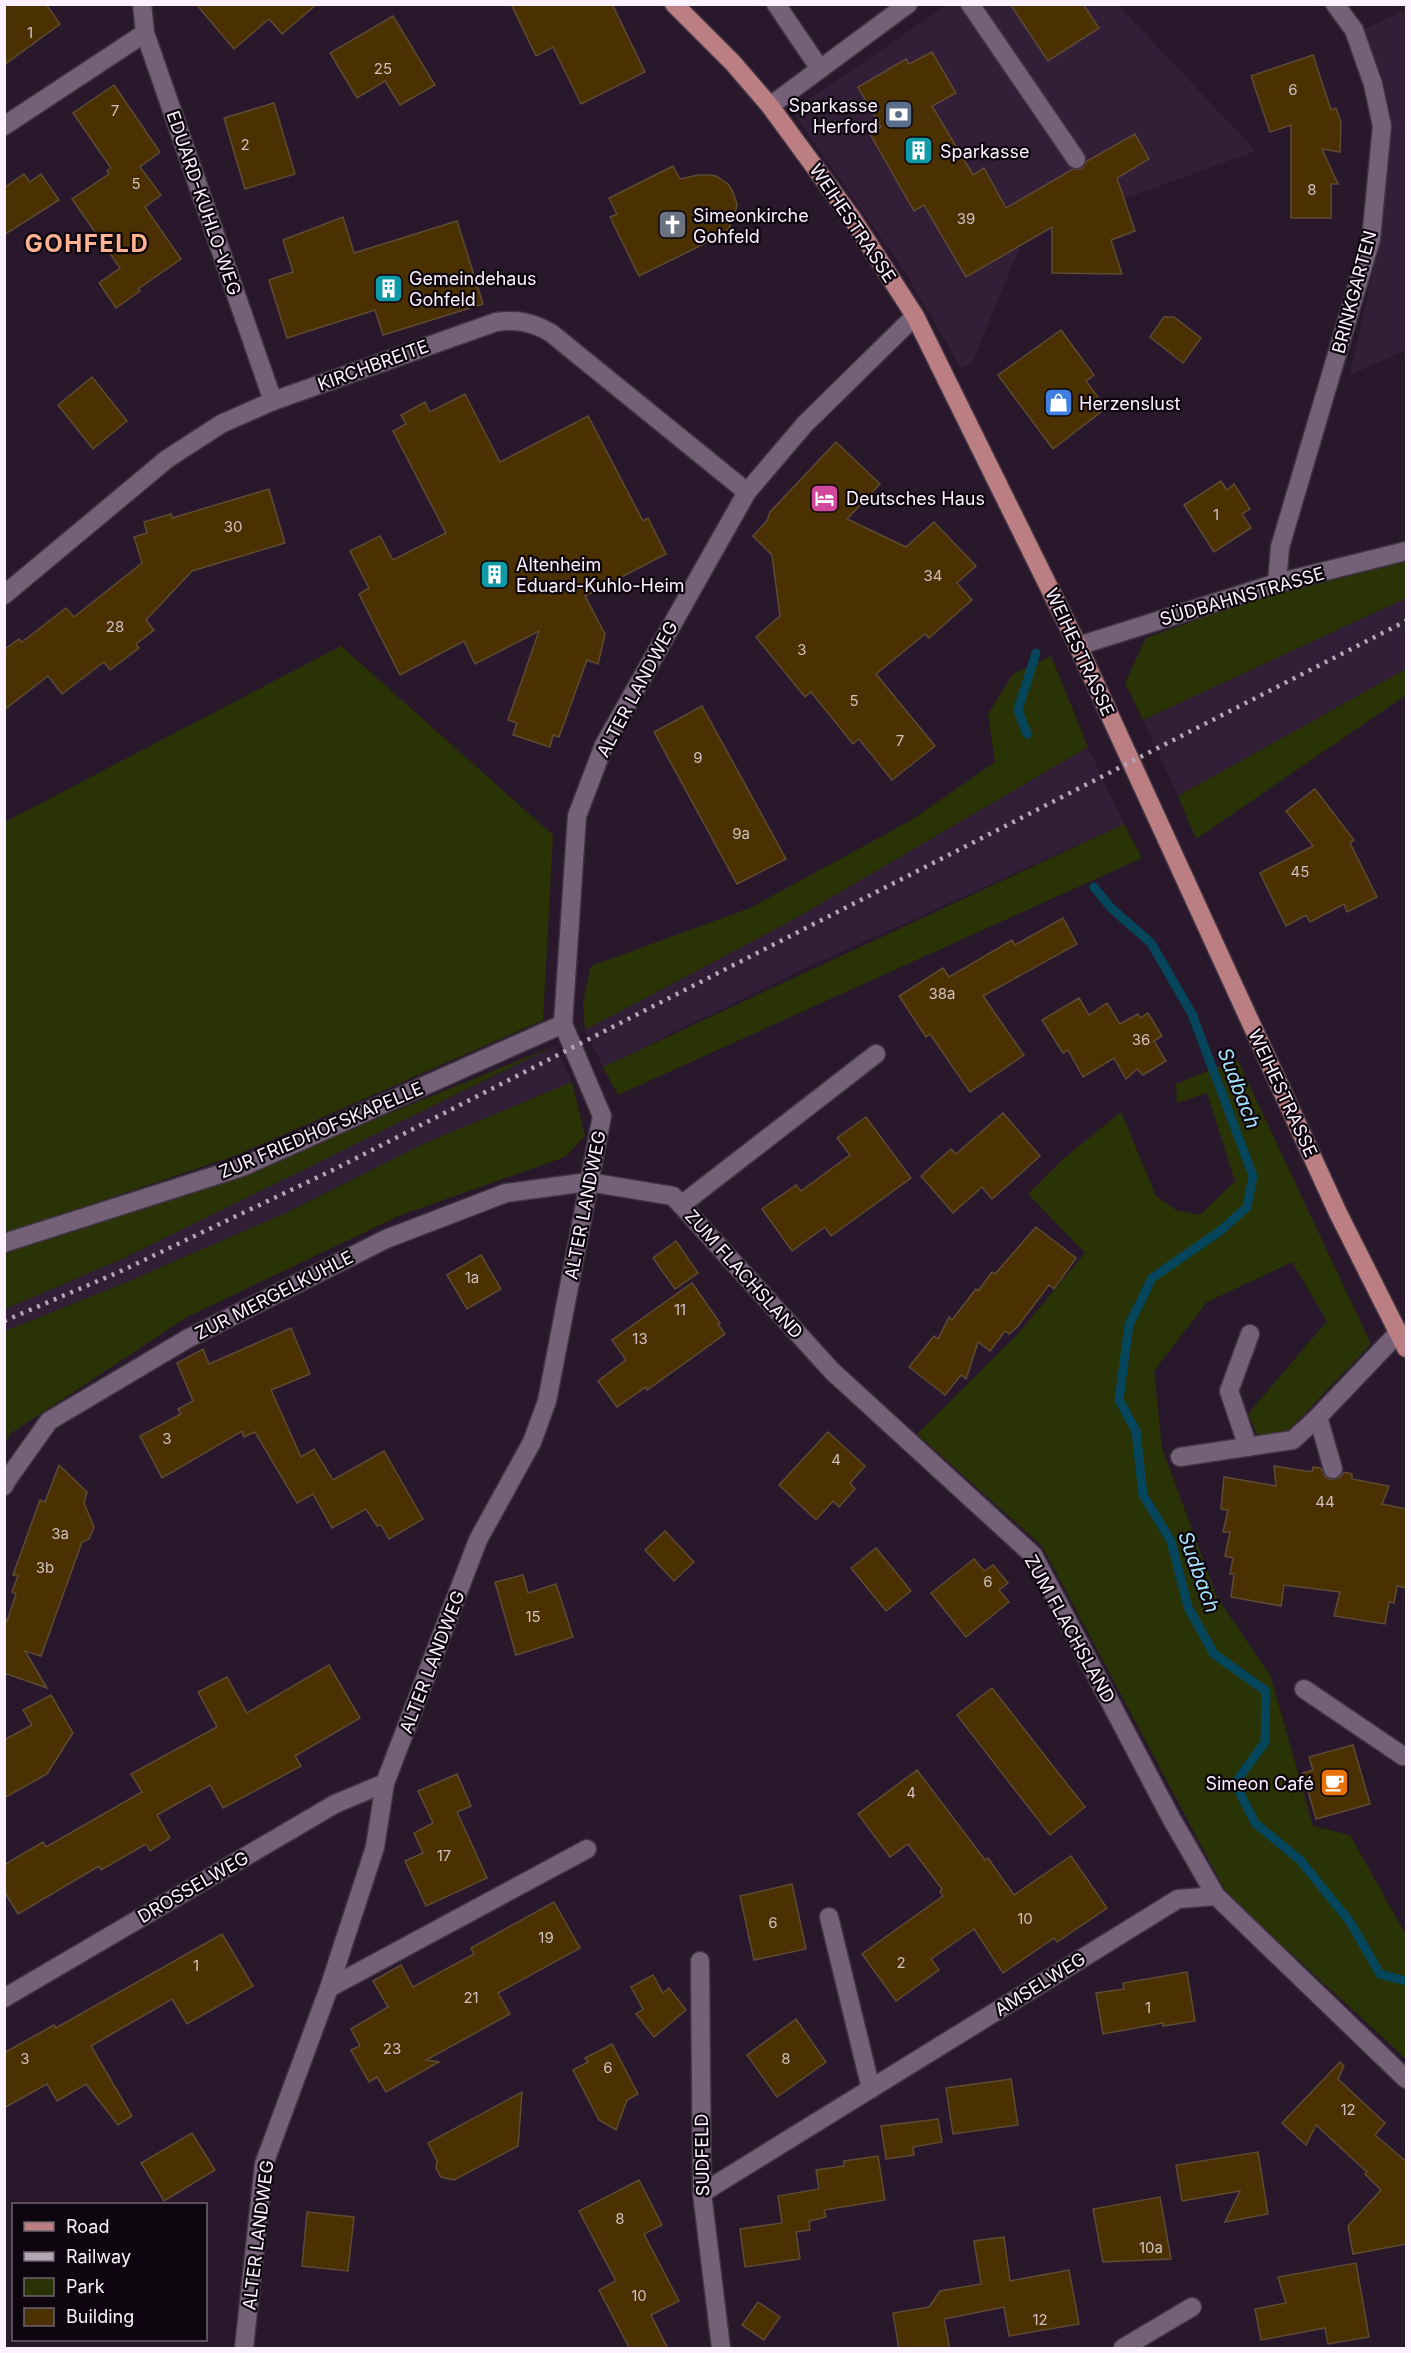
<svg xmlns="http://www.w3.org/2000/svg" width="1411" height="2353" viewBox="0 0 1411 2353" font-family="Inter,sans-serif">
<style>
.built{fill:#331e37}
.green{fill:#2a3305}
.lines{fill:none;stroke-linecap:round;stroke-linejoin:round}
.stream{stroke:#05465c;stroke-width:9}
.building{fill:#4b3002;stroke:#5d4b34;stroke-width:1.5}
.minor-casing{stroke:#403342;stroke-width:21}
.major-casing{stroke:#403342;stroke-width:21}
.minor{stroke:#746077;stroke-width:18}
.major{stroke:#bb7e82;stroke-width:18}
.rail{stroke:#b3a6b5;stroke-width:4.5;stroke-dasharray:3 6;stroke-linecap:butt}
.labels{text-anchor:middle;dominant-baseline:central;stroke-width:4.5;stroke-linejoin:round;paint-order:stroke}
.number-label{font-size:15px;fill:#d0c1bf}
.poi-label{font-size:18px;fill:#fcf1fe;stroke:#0d060e;text-anchor:start}
.street-label{font-size:18px;fill:#fcf1fe;stroke:#0d060e}
.water-label{font-size:20px;font-style:italic;fill:#a8e4fd;stroke:#0d060e}
.district-label{font-size:24px;font-weight:bold;letter-spacing:1.5px;fill:#feb291;stroke:#0d060e}
</style>
<rect width="100%" height="100%" fill="#29182b"/>
<g class="built">
<path d="M947,5H1118L1256,151L1025,235L972,363L961,368L905,272L792,111Z"/>
<path d="M1406,10V350L1350,375L1383,225L1391,113L1383,80L1364,29Z"/>
<path d="M1406,598V669L1178,796L1143,720Z"/>
<path d="M1088,747L1124,824L810,966L603,1067L585,1030L789,922Z"/>
<path d="M554,1046L572,1082L423,1144L290,1211L127,1282L5,1331V1309L122,1259Z"/>
</g>
<g class="green">
<path d="M1406,559V598L1143,720L1125,683L1146,638L1241,604Z"/>
<path d="M341,646L553,835L543,1020L237,1155L5,1233V822Z"/>
<path d="M1051,656L1088,747L789,922L585,1030L583,1002L591,966L750,908L910,821L995,762L988,714L1013,674Z"/>
<path d="M1406,669V695L1196,839L1178,796Z"/>
<path d="M1124,824L1142,858L618,1095L603,1067Z"/>
<path d="M554,1046L122,1259L5,1309L4,1252L248,1171Z"/>
<path d="M1237,1059L1371,1344L1287,1432L1257,1435L1248,1414L1327,1321L1292,1262L1207,1302L1154,1371L1162,1448L1217,1597L1271,1677L1313,1826L1350,1835L1406,1935V2059L1227,1894L1042,1546L917,1434L1017,1335L1085,1253L1028,1194L1062,1160L1121,1112L1156,1196L1176,1210L1200,1215L1235,1181L1207,1093L1177,1103L1176,1084Z"/>
<path d="M572,1082L585,1136L565,1157L401,1215L187,1317L10,1434L5,1442V1331L127,1282L290,1211L423,1144Z"/>
</g>
<g class="lines">
<g class="stream">
<path d="M1027,734L1018,710L1036,653"/>
<path d="M1094,887L1111,908L1151,943L1192,1014L1253,1176L1247,1207L1220,1231L1152,1278L1129,1325L1119,1400L1136,1431L1143,1495L1171,1541L1188,1607L1214,1654L1266,1691L1265,1742L1235,1783L1255,1823L1300,1860L1350,1922L1380,1974L1406,1981"/>
</g>
</g>
<g class="building">
<path d="M4,4H46L60,24L4,65Z"/>
<path d="M196,4H317L282,34L269,19L234,49Z"/>
<path d="M511,4H612L645,72L581,104L553,47L536,56Z"/>
<path d="M1010,4H1083L1099,28L1048,61Z"/>
<path d="M393,16L435,85L400,105L385,81L357,98L330,53Z"/>
<path d="M932,52L956,93L932,106L973,175L984,168L1006,208L1073,169H1082L1087,161L1135,134L1149,159L1117,178L1135,231L1111,240L1122,274L1052,273V227L966,277L924,205L914,211L870,134L881,127L858,87L906,59L909,64Z"/>
<path d="M1313,55L1331,110L1336,108L1341,122L1340,152L1322,149L1338,184H1331V218H1291V125L1270,132L1251,76Z"/>
<path d="M114,85L160,152L140,167L161,195L145,207L181,259L138,289L140,291L116,308L99,283L120,268L72,199L109,174L107,171L111,168L73,113Z"/>
<path d="M274,103L295,174L245,189L224,118Z"/>
<path d="M673,166L680,179L698,175H710L716,176L728,184L732,190L737,204L735,215L729,228L722,235L639,276L610,217L617,214L609,198Z"/>
<path d="M24,174L30,182L41,174L59,200L4,235V188Z"/>
<path d="M343,217L354,253L457,221L483,304L383,335L375,310L287,338L269,280L293,272L283,240Z"/>
<path d="M1164,317H1174L1201,338L1183,363L1150,337Z"/>
<path d="M1061,330L1094,375L1086,381L1106,408L1053,449L998,375Z"/>
<path d="M92,377L127,421L93,449L58,405Z"/>
<path d="M465,394L500,462L588,416L643,521L648,518L666,554L585,596L605,634L598,664L587,660L559,737L553,735L550,747L513,735L517,723L508,720L539,631L475,664L464,641L400,675L359,594L369,588L350,551L380,536L393,560L446,533L393,431L406,424L401,415L425,402L430,412Z"/>
<path d="M836,442L880,484L847,519L906,547L934,522L976,566L957,583L972,600L929,638L925,634L876,674L935,746L892,780L859,739L853,744L811,692L805,697L756,637L780,616L772,555L753,536L767,521L770,512Z"/>
<path d="M1221,481L1227,490L1234,484L1250,509L1242,514L1251,528L1214,552L1184,505Z"/>
<path d="M269,489L285,543L192,571L146,620L154,630L136,644L139,648L110,670L104,662L62,694L48,676L4,710V650L19,639L22,642L66,608L74,617L142,563L134,537L147,533L144,522L171,514L172,518Z"/>
<path d="M702,706L786,859L737,884L654,732Z"/>
<path d="M1315,789L1354,840L1350,843L1377,897L1347,912L1344,904L1310,922L1306,915L1286,926L1260,873L1313,846L1286,811Z"/>
<path d="M1063,918L1077,944L983,996L1024,1055L970,1092L930,1034L926,1037L899,996L943,968L949,977L1012,940L1015,945Z"/>
<path d="M1079,998L1089,1015L1107,1003L1120,1024L1138,1014L1140,1018L1148,1013L1162,1036L1154,1041L1166,1061L1143,1075L1137,1069L1126,1079L1114,1058L1083,1077L1068,1050L1063,1053L1042,1020Z"/>
<path d="M1003,1113L1040,1156L992,1199L982,1187L953,1213L921,1176L951,1149L956,1154Z"/>
<path d="M866,1117L911,1178L831,1236L825,1227L792,1251L762,1209L796,1185L801,1191L850,1155L837,1138Z"/>
<path d="M1036,1227L1076,1258L1054,1289L1049,1285L1018,1326L1009,1334L1005,1331L990,1351L978,1342L966,1379L961,1375L945,1395L909,1367L934,1336L938,1339L949,1317L952,1320L976,1289L978,1291L992,1272L995,1274Z"/>
<path d="M676,1241L698,1273L675,1289L653,1258Z"/>
<path d="M481,1255L501,1289L467,1309L447,1275Z"/>
<path d="M692,1283L720,1323L718,1324L725,1334L647,1390L646,1387L617,1407L598,1381L626,1360L612,1340Z"/>
<path d="M291,1328L310,1374L271,1390L301,1457L314,1449L333,1480L384,1451L423,1519L389,1539L381,1525L377,1526L366,1509L332,1528L313,1494L297,1503L255,1432L244,1437L242,1431L162,1478L140,1436L181,1414L178,1409L193,1401L177,1363L203,1349L209,1364Z"/>
<path d="M828,1432L865,1466L850,1483L855,1489L839,1507L833,1501L816,1520L779,1485Z"/>
<path d="M59,1465L87,1492L84,1503L94,1527L89,1539L82,1542L41,1656L25,1651L47,1688L4,1673V1616L7,1621L16,1594L12,1592L18,1576L13,1575L40,1500L45,1502Z"/>
<path d="M1274,1466L1312,1472L1313,1467L1321,1468L1325,1477L1331,1480L1341,1477L1344,1472L1352,1474V1479L1389,1486L1382,1504L1407,1509V1588L1397,1586L1394,1603L1389,1602L1385,1624L1334,1616L1340,1592L1284,1585L1281,1606L1231,1597L1234,1574H1230L1233,1558L1225,1556L1230,1532H1223L1228,1510L1221,1509L1224,1477L1276,1486Z"/>
<path d="M665,1531L694,1562L674,1581L645,1550Z"/>
<path d="M876,1548L911,1591L886,1611L851,1568Z"/>
<path d="M974,1559L984,1571L993,1565L1008,1583L999,1590L1009,1602L966,1637L931,1593Z"/>
<path d="M523,1575L528,1593L556,1584L573,1637L516,1655L495,1582Z"/>
<path d="M329,1665L360,1718L295,1756L301,1766L223,1808L210,1785L157,1815L170,1838L150,1851L146,1844L101,1870L99,1866L18,1914L4,1891V1865L43,1842L46,1847L142,1792L131,1774L217,1727L198,1692L227,1677L247,1713Z"/>
<path d="M992,1688L1085,1807L1050,1835L957,1715Z"/>
<path d="M51,1695L73,1733L47,1774L4,1798V1740L32,1725L23,1710Z"/>
<path d="M1353,1745L1370,1804L1316,1819L1303,1773L1313,1770L1309,1757Z"/>
<path d="M917,1770L985,1860L988,1858L1014,1895L1071,1856L1107,1908L1057,1942L1054,1938L1003,1973L974,1929L931,1959L939,1970L896,2001L862,1954L943,1896L940,1891L942,1889L908,1844L890,1857L858,1814Z"/>
<path d="M457,1774L471,1806L457,1812L487,1878L426,1906L405,1861L423,1853L414,1833L433,1823L418,1791Z"/>
<path d="M792,1884L806,1949L754,1960L740,1896Z"/>
<path d="M554,1902L580,1948L498,1993L510,2014L426,2060L439,2062L386,2092L377,2077L369,2082L351,2050L360,2046L351,2029L388,2007L373,1981L401,1965L413,1987L474,1954L471,1948Z"/>
<path d="M222,1934L253,1986L187,2024L172,1999L91,2046L132,2116L118,2125L86,2084L57,2101L47,2084L4,2108V2053L54,2025L56,2028Z"/>
<path d="M1187,1972L1195,2021L1163,2026V2023L1103,2034L1096,1993L1124,1989L1123,1983Z"/>
<path d="M653,1975L663,1993L669,1988L686,2010L654,2037L636,2014L643,2009L631,1987Z"/>
<path d="M796,2019L826,2062L777,2097L747,2055Z"/>
<path d="M612,2044L638,2094L627,2100L616,2130L599,2120L573,2070L588,2062L585,2058Z"/>
<path d="M1340,2062L1344,2066L1338,2079L1385,2123L1375,2135L1407,2162V2244L1353,2254L1348,2226L1381,2190L1365,2174L1367,2172L1316,2125L1306,2145L1282,2123Z"/>
<path d="M1011,2079L1018,2125L953,2134L946,2088Z"/>
<path d="M522,2092L518,2146L454,2180L441,2177L436,2168L437,2161L428,2143Z"/>
<path d="M938,2119L942,2142L913,2147L914,2155L886,2159L881,2126Z"/>
<path d="M192,2133L215,2170L164,2201L141,2163Z"/>
<path d="M1258,2152L1268,2214L1225,2222L1240,2191L1182,2201L1176,2165Z"/>
<path d="M878,2156L885,2200L824,2210L826,2217L809,2221L810,2230L796,2232L800,2259L745,2267L740,2229L782,2223L778,2196L819,2189L816,2170L844,2166V2161Z"/>
<path d="M639,2180L662,2225L644,2234L679,2301L651,2315L668,2349H630L599,2290L616,2281L579,2211Z"/>
<path d="M1160,2197L1171,2259L1103,2262L1093,2209Z"/>
<path d="M307,2212L354,2217L348,2271L302,2266Z"/>
<path d="M1004,2237L1010,2281L1069,2270L1079,2324L1009,2336L1004,2307L944,2319L950,2349H899L893,2313L929,2307L940,2291L981,2284L974,2241Z"/>
<path d="M1356,2263L1369,2337L1328,2344L1325,2328L1261,2340L1255,2309L1286,2303L1278,2277Z"/>
<path d="M758,2302L780,2317L764,2340L742,2325Z"/>
</g>
<g class="lines">
<defs>
<g id="minor">
<path d="M142,4L145,33L273,401"/>
<path d="M776,4L820,69"/>
<path d="M970,4L1076,159"/>
<path d="M770,106L908,4"/>
<path d="M4,126L145,33"/>
<path d="M1277,583L1280,547L1371,239L1382,126L1373,84L1354,30L1335,4"/>
<path d="M4,595L167,459L221,424L273,401L496,322C517,319 532,322 551,333L747,492"/>
<path d="M1078,646L1277,583L1406,551"/>
<path d="M681,1205L876,1054"/>
<path d="M4,1243L242,1167L563,1024"/>
<path d="M1248,1447L1229,1391L1250,1334"/>
<path d="M1180,1457L1293,1440L1318,1417"/>
<path d="M1333,1469L1318,1417L1399,1332"/>
<path d="M4,1486L7,1480L49,1421L187,1339L386,1239L506,1193L588,1182L673,1196L832,1371L1033,1555L1171,1818L1216,1896L1406,2079"/>
<path d="M1304,1689L1403,1756H1406"/>
<path d="M829,1917L871,2089"/>
<path d="M700,1961L702,2193L721,2348"/>
<path d="M329,1988L587,1849"/>
<path d="M4,1998L335,1804L385,1783"/>
<path d="M702,2193L1178,1899L1216,1896"/>
<path d="M244,2348L264,2164L329,1988L375,1847L385,1783L478,1540L532,1442L547,1401L602,1116L563,1024L577,816L604,745L747,492L805,424L915,316"/>
<path d="M1123,2348L1192,2307"/>
</g>
<path id="major" d="M674,4L733,63L770,106L852,218L915,316L1078,646L1338,1213L1406,1348"/>
</defs>
<use href="#minor" class="minor-casing"/>
<use href="#major" class="major-casing"/>
<use href="#minor" class="minor"/>
<use href="#major" class="major"/>
<path class="rail" d="M4,1321L119,1272L335,1169L1406,621"/>
</g>
<defs>
<symbol id="bank-square" viewBox="-11 -11 22 22"><rect x="-9" y="-9" width="18" height="18" rx="4" fill="#5c6f8a" stroke="#0d060e"/><path d="M-6-4H6V4H-6ZM0-2.3a2.3 2.3 0 1 0 0 4.6a2.3 2.3 0 1 0 0-4.6Z" fill="#fff"/></symbol>
<symbol id="building-square" viewBox="-11 -11 22 22"><rect x="-9" y="-9" width="18" height="18" rx="4" fill="#0f9aa8" stroke="#0d060e"/><path d="M-4-6H4V6H1V3H-1V6H-4ZM-2.5-4.3h1.7v1.8h-1.7ZM.8-4.3h1.7v1.8H.8ZM-2.5-1h1.7V.8h-1.7ZM.8-1h1.7V.8H.8Z" fill="#fff"/></symbol>
<symbol id="church-square" viewBox="-11 -11 22 22"><rect x="-9" y="-9" width="18" height="18" rx="4" fill="#6b7280" stroke="#0d060e"/><path d="M-1.2-6h2.4v3.5h3.3v2.4h-3.3V6h-2.4V-.1h-3.3v-2.4h3.3Z" fill="#fff"/></symbol>
<symbol id="shop-square" viewBox="-11 -11 22 22"><rect x="-9" y="-9" width="18" height="18" rx="4" fill="#3f7fe0" stroke="#0d060e"/><path d="M-5-2.5h2.3a2.7 3.5 0 0 1 5.4 0H5L5.5 6h-11ZM-1.5-2.5h3a1.5 2.3 0 0 0-3 0Z" fill="#fff"/></symbol>
<symbol id="hotel-square" viewBox="-11 -11 22 22"><rect x="-9" y="-9" width="18" height="18" rx="4" fill="#d1479c" stroke="#0d060e"/><path d="M-6-4.5h1.5V1H6V5H4.5V3h-9V5H-6ZM-4 0a1.8 1.8 0 1 1 3.6 0ZM.5 0V-2.5h3Q6-2.5 6 0Z" fill="#fff"/></symbol>
<symbol id="cafe-square" viewBox="-11 -11 22 22"><rect x="-9" y="-9" width="18" height="18" rx="4" fill="#e8710a" stroke="#0d060e"/><path d="M-5.5-4.5H6V0H3Q3 3.5 0 3.5H-2.5Q-5.5 3.5-5.5 0ZM3-3.2v2h1.7v-2ZM-6 4.5H4V6H-6Z" fill="#fff"/></symbol>
</defs>
<g fill-rule="evenodd">
<use href="#bank-square" x="882" y="98" width="33" height="33"/>
<use href="#building-square" x="902" y="134" width="33" height="33"/>
<use href="#church-square" x="656" y="208" width="33" height="33"/>
<use href="#building-square" x="372" y="272" width="33" height="33"/>
<use href="#shop-square" x="1042" y="386" width="33" height="33"/>
<use href="#hotel-square" x="808" y="482" width="33" height="33"/>
<use href="#building-square" x="478" y="558" width="33" height="33"/>
<use href="#cafe-square" x="1318" y="1766" width="33" height="33"/>
</g>
<g class="labels">
<g class="number-label">
<text x="30" y="32">1</text>
<text x="383" y="68">25</text>
<text x="1293" y="89">6</text>
<text x="115" y="110">7</text>
<text x="245" y="144">2</text>
<text x="136" y="183">5</text>
<text x="1312" y="189">8</text>
<text x="966" y="218">39</text>
<text x="1216" y="514">1</text>
<text x="233" y="526">30</text>
<text x="933" y="575">34</text>
<text x="115" y="626">28</text>
<text x="802" y="649">3</text>
<text x="854" y="700">5</text>
<text x="900" y="740">7</text>
<text x="698" y="757">9</text>
<text x="741" y="833">9a</text>
<text x="1300" y="871">45</text>
<text x="942" y="993">38a</text>
<text x="1141" y="1039">36</text>
<text x="472" y="1277">1a</text>
<text x="680" y="1309">11</text>
<text x="640" y="1338">13</text>
<text x="167" y="1438">3</text>
<text x="836" y="1459">4</text>
<text x="1325" y="1501">44</text>
<text x="60" y="1533">3a</text>
<text x="45" y="1567">3b</text>
<text x="988" y="1581">6</text>
<text x="533" y="1616">15</text>
<text x="911" y="1792">4</text>
<text x="444" y="1855">17</text>
<text x="1025" y="1918">10</text>
<text x="773" y="1922">6</text>
<text x="546" y="1937">19</text>
<text x="901" y="1962">2</text>
<text x="196" y="1965">1</text>
<text x="471" y="1997">21</text>
<text x="1148" y="2007">1</text>
<text x="392" y="2048">23</text>
<text x="25" y="2058">3</text>
<text x="786" y="2058">8</text>
<text x="608" y="2067">6</text>
<text x="1348" y="2109">12</text>
<text x="620" y="2218">8</text>
<text x="1151" y="2247">10a</text>
<text x="639" y="2295">10</text>
<text x="1040" y="2319">12</text>
</g>
<g class="poi-label">
<text x="878" y="105" text-anchor="end">Sparkasse<tspan x="878" dy="21">Herford</tspan></text>
<text x="940" y="151">Sparkasse</text>
<text x="693" y="215">Simeonkirche<tspan x="693" dy="21">Gohfeld</tspan></text>
<text x="409" y="278">Gemeindehaus<tspan x="409" dy="21">Gohfeld</tspan></text>
<text x="1079" y="403">Herzenslust</text>
<text x="846" y="498">Deutsches Haus</text>
<text x="516" y="564">Altenheim<tspan x="516" dy="21">Eduard-Kuhlo-Heim</tspan></text>
<text x="1314" y="1783" text-anchor="end">Simeon Café</text>
</g>
<g class="street-label">
<text transform="translate(204 203) rotate(71)">EDUARD-KUHLO-WEG</text>
<text transform="translate(853 223) rotate(56)">WEIHESTRASSE</text>
<text transform="translate(1354 292) rotate(-75)">BRINKGARTEN</text>
<text transform="translate(373 365) rotate(-20)">KIRCHBREITE</text>
<text transform="translate(1242 596) rotate(-16)">SÜDBAHNSTRASSE</text>
<text transform="translate(1080 652) rotate(65)">WEIHESTRASSE</text>
<text transform="translate(637 689) rotate(-62)">ALTER LANDWEG</text>
<text transform="translate(1283 1093) rotate(65)">WEIHESTRASSE</text>
<text transform="translate(321 1130) rotate(-23)">ZUR FRIEDHOFSKAPELLE</text>
<text transform="translate(585 1205) rotate(-79)">ALTER LANDWEG</text>
<text transform="translate(744 1274) rotate(48)">ZUM FLACHSLAND</text>
<text transform="translate(274 1295) rotate(-27)">ZUR MERGELKUHLE</text>
<text transform="translate(1070 1629) rotate(61)">ZUM FLACHSLAND</text>
<text transform="translate(432 1662) rotate(-69)">ALTER LANDWEG</text>
<text transform="translate(193 1887) rotate(-30)">DROSSELWEG</text>
<text transform="translate(1040 1984) rotate(-32)">AMSELWEG</text>
<text transform="translate(702 2155) rotate(-91)">SUDFELD</text>
<text transform="translate(258 2235) rotate(-83)">ALTER LANDWEG</text>
</g>
<g class="water-label">
<text transform="translate(1239 1088) rotate(69)">Sudbach</text>
<text transform="translate(1199 1572) rotate(70)">Sudbach</text>
</g>
<g class="district-label">
<text x="87" y="243">GOHFELD</text>
</g>
</g>
<rect width="1411" height="2353" fill="none" stroke="#fcf1fe" stroke-width="12"/>
<rect x="12" y="2203" width="195" height="138" fill="#0d060e" stroke="#6d646e" stroke-width="1.5"/>
<rect x="24" y="2222" width="30" height="9" fill="#bb7e82" stroke="#6d646e" stroke-width="1.5"/>
<text x="66" y="2233" font-size="18" fill="#fcf1fe">Road</text>
<rect x="24" y="2252" width="30" height="9" fill="#b3a6b5" stroke="#6d646e" stroke-width="1.5"/>
<text x="66" y="2263" font-size="18" fill="#fcf1fe">Railway</text>
<rect x="24" y="2278" width="30" height="18" fill="#2a3305" stroke="#6d646e" stroke-width="1.5"/>
<text x="66" y="2293" font-size="18" fill="#fcf1fe">Park</text>
<rect x="24" y="2308" width="30" height="18" fill="#4b3002" stroke="#6d646e" stroke-width="1.5"/>
<text x="66" y="2323" font-size="18" fill="#fcf1fe">Building</text>
</svg>
